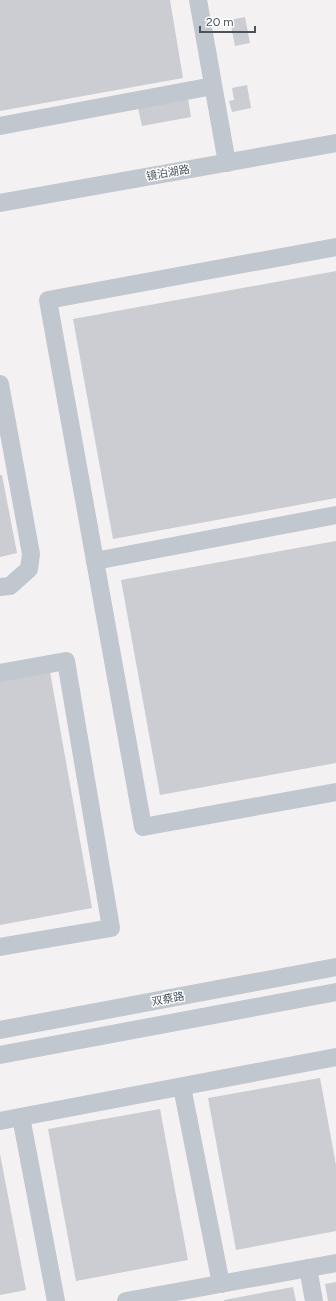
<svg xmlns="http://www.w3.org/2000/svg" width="336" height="1301" viewBox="0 0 336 1301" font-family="Figtree,'Noto Sans SC',sans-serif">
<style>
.building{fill:#cbcdd2}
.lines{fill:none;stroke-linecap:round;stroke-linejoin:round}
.minor{stroke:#c0c7ce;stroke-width:18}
.labels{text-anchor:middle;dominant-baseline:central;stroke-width:3;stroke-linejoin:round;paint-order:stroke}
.street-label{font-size:11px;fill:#4a535c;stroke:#fff}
</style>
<rect width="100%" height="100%" fill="#f3f1f1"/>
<g class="building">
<path d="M0,0H170L183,78L0,111Z"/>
<path d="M245,17L250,43L235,46L230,20Z"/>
<path d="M247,85L251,108L232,112L229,101L234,100L232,88Z"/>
<path d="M188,99L191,117L142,126L138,108Z"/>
<path d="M336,271V498L113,539L73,319Z"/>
<path d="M0,475H2L17,553L0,557Z"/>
<path d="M336,541V763L160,795L121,580Z"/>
<path d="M50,672L92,908L0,925V681Z"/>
<path d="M320,1078L336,1165V1231L236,1250L208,1098Z"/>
<path d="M160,1109L188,1260L76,1281L48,1129Z"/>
<path d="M0,1154L26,1290L0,1295Z"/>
<path d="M336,1282V1301H328L325,1284Z"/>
<path d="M293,1287L296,1301H224V1300Z"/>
</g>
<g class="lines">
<g class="minor">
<path d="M198,0L227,163"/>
<path d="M0,126L213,86"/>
<path d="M0,203L336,143"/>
<path d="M336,247L48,300L143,827L336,792"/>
<path d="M0,384L31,554L29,569L10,586L0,587"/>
<path d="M95,561L336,515"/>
<path d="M0,673L66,661L111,928L0,947"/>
<path d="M0,1030L336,967"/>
<path d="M0,1055L336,992"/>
<path d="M182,1087L221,1284"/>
<path d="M21,1117L56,1301"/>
<path d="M0,1121L336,1057"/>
<path d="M308,1268L314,1301"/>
<path d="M126,1301L336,1263"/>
</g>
</g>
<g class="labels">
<g class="street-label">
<text transform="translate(168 173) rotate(-10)">镜泊湖路</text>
<text transform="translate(168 999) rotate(-11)">双蔡路</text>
</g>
</g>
<path d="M200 26v6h55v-6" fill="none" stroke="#4a535c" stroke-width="2"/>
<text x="206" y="26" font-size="12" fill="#4a535c" stroke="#ffffff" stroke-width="3" paint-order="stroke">20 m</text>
</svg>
